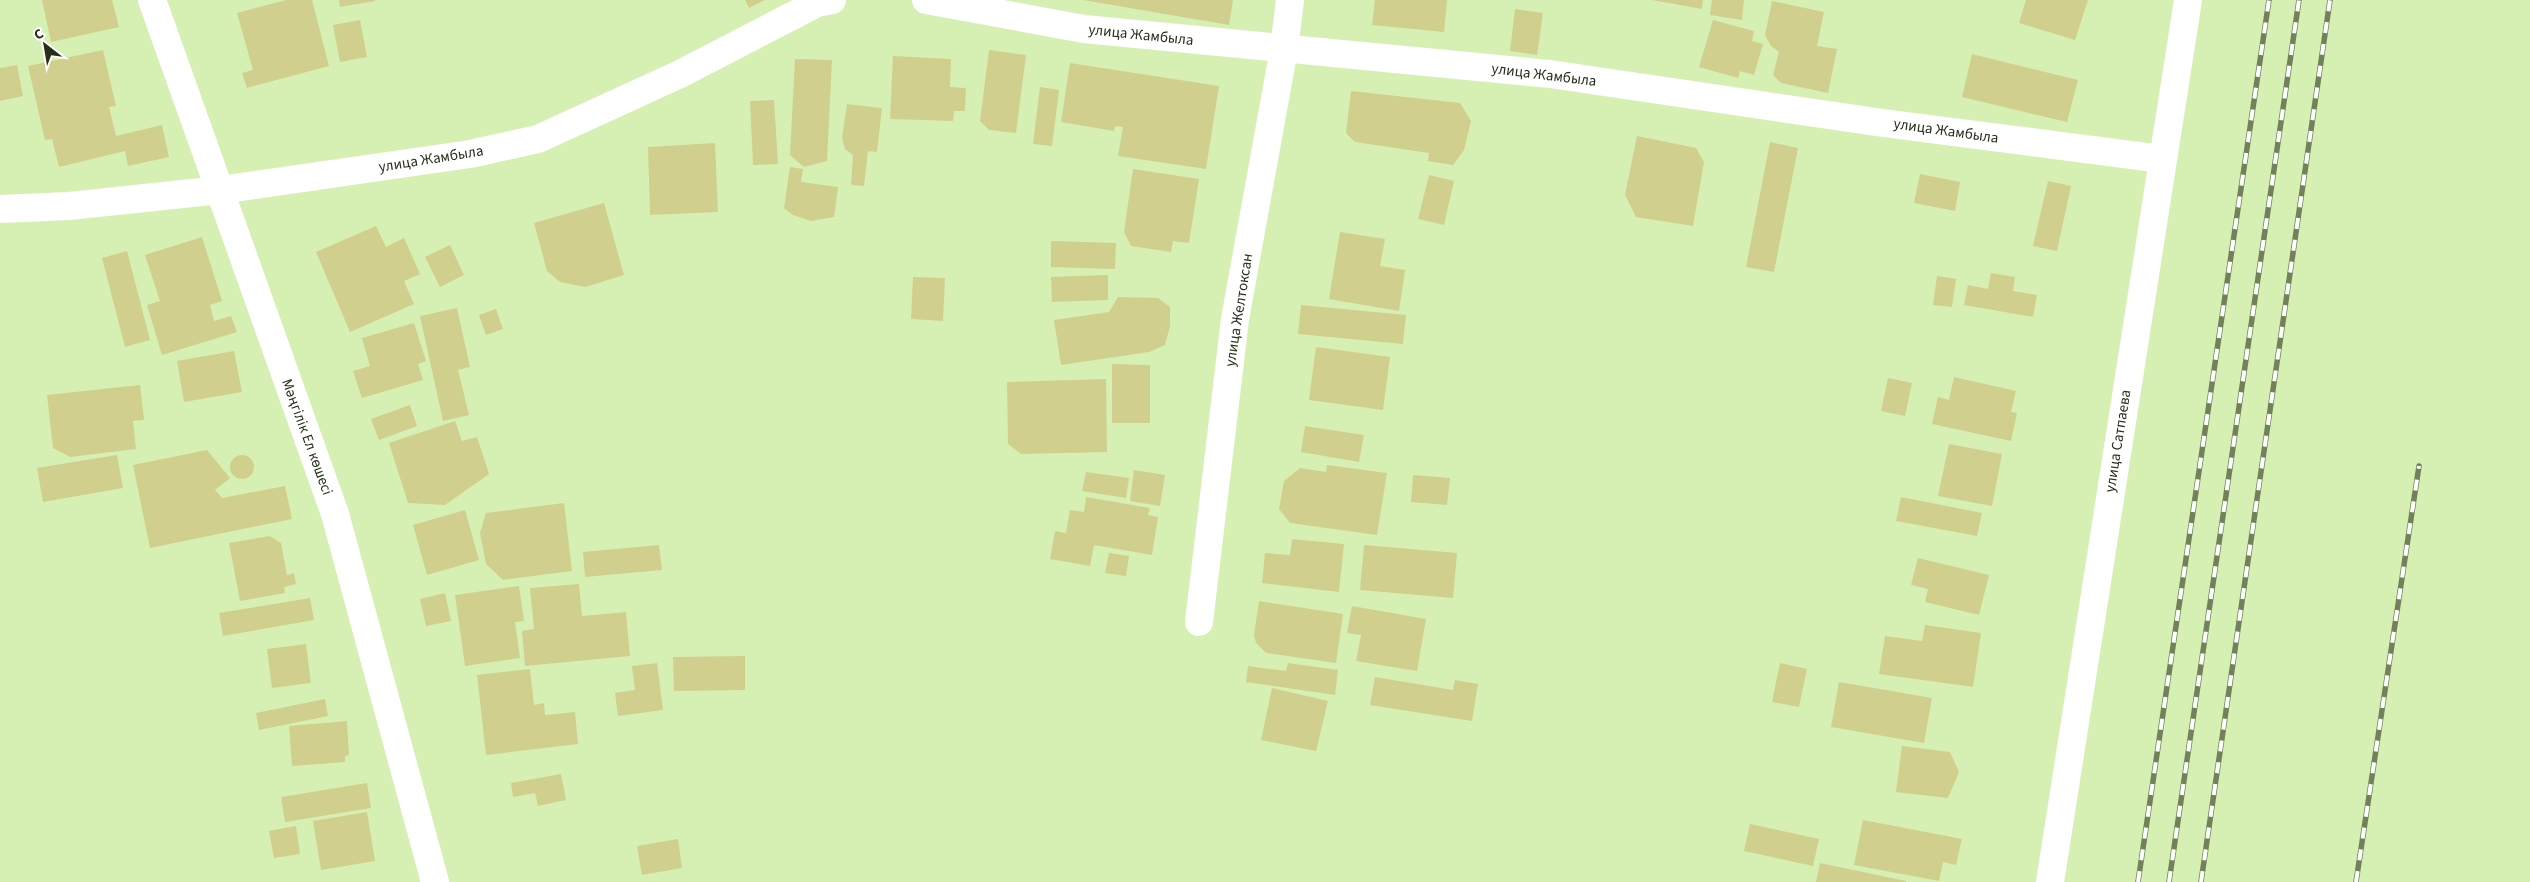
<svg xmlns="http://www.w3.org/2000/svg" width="2530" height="882" viewBox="0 0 2530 882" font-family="'Source Sans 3',sans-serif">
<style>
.building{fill:#d0cf8e}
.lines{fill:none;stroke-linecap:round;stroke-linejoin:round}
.street{stroke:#fff;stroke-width:28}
.secondary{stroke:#fff;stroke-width:28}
.rail-casing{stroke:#71825a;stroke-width:5.5}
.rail{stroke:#fff;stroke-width:4;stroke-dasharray:11;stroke-linecap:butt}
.labels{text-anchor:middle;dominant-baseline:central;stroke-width:4;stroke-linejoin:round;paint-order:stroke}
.street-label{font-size:15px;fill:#263018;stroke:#fff}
</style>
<rect width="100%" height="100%" fill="#d6f0b3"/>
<g class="building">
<path d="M42,0H112L119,27L51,42Z"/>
<path d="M286,0H312L329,66L247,88L242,73L253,70L237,13Z"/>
<path d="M339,0H375V1L340,7Z"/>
<path d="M745,0H765L749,8Z"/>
<path d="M1083,0H1233L1229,25Z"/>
<path d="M1375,0H1447L1444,32L1372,25Z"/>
<path d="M1652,0H1703L1702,9Z"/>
<path d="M1712,0H1744L1742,20L1710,15Z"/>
<path d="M2026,0H2088L2075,40L2019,23Z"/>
<path d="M1772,1L1824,12L1817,46L1837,49L1828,93L1781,83L1773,75L1779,52L1771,46L1765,35Z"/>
<path d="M1515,9L1543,13L1537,55L1510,51Z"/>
<path d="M360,20L367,57L340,62L333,25Z"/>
<path d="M1713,20L1754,31L1752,41L1763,44L1754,75L1740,71L1738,78L1699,67Z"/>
<path d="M103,50L116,106L109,107L116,136L162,125L169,157L128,166L125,151L59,167L52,139L45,140L28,66Z"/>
<path d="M989,50L1026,55L1016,133L989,130L980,121Z"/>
<path d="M1972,54L2078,80L2067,122L1962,97Z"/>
<path d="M893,56L951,59L950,87L966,88L965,111H954L953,121L890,119Z"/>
<path d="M795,59L832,60L827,161L804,167L790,155Z"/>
<path d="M1070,63L1219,86L1206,169L1118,156L1123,127L1115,126L1114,131L1061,122Z"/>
<path d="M17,65L23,96L0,101V68Z"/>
<path d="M1040,87L1059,90L1052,146L1033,144Z"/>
<path d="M1351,91L1460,103L1471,121L1464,150L1453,165L1428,161L1429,153L1355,142L1346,133Z"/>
<path d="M774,100L778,164L753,165L750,101Z"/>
<path d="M847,104L882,108L877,152L868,151L864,186L851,185L853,155L845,149L842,138Z"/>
<path d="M1637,136L1696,148L1704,162L1693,226L1636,217L1625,195Z"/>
<path d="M1770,142L1798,148L1774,272L1746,267Z"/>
<path d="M715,143L718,212L650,215L648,147Z"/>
<path d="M790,167L803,169L801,182L838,187L834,217L811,221L793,215L784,208Z"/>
<path d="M1133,169L1199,179L1189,243L1173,241L1171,252L1131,246L1124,232Z"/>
<path d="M1920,174L1960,182L1955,211L1914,203Z"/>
<path d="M1429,175L1454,181L1444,225L1418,219Z"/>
<path d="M2048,181L2071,186L2057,251L2033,246Z"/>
<path d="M604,203L624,275L585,287L560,282L547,271L534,223Z"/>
<path d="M376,226L386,247L404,238L420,274L404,281L414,304L350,332L316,252Z"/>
<path d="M1340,232L1385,239L1380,266L1405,270L1399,311L1329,299Z"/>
<path d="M202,237L222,301L210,305L214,321L231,316L237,332L162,355L147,305L160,301L145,255Z"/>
<path d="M1051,241L1116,243L1115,269L1051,267Z"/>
<path d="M450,245L464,275L440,287L425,257Z"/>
<path d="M127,251L150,340L125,347L102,258Z"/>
<path d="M1991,273L2015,277L2013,291L2037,295L2033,317L1964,305L1968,285L1988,289Z"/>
<path d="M1108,275V300L1052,302L1051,277Z"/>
<path d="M1937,276L1956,279L1952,307L1933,305Z"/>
<path d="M913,277L945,278L943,321L911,319Z"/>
<path d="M1118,297L1158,298L1170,307V326L1165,345L1149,352L1061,365L1054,320L1109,312Z"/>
<path d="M1301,305L1406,315L1403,344L1298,334Z"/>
<path d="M457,308L470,367L458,370L469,415L443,421L420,316Z"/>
<path d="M496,309L503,329L486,335L479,315Z"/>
<path d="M414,323L426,361L418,364L423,380L362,398L353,371L370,366L362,338Z"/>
<path d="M1316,347L1390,357L1383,410L1309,400Z"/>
<path d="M234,351L242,392L184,402L177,361Z"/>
<path d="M1112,364L1150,365V423H1112Z"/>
<path d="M1954,377L2016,391L2011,412L2017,413L2011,441L1932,424L1938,397L1949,400Z"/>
<path d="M1888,378L1912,383L1905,416L1881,411Z"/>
<path d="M1106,379L1107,452L1021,454L1008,444L1007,382Z"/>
<path d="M140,385L144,420L133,421L136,449L70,457L53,448L47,395Z"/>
<path d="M410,405L417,426L379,440L371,419Z"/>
<path d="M455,421L462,441L477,437L489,474L445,505L408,503L389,443Z"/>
<path d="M1305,426L1364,435L1359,462L1301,452Z"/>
<path d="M1949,444L2002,454L1992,506L1938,496Z"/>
<path d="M207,450L230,478L215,490L222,498L285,486L292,519L150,548L133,465Z"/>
<path d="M117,455L123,488L43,502L37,468Z"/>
<circle cx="242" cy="467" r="12"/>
<path d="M1327,465L1387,473L1377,535L1290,523L1279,509L1284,481L1300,468L1326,472Z"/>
<path d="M1134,470L1165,475L1160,506L1130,501Z"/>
<path d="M1086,472L1129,478L1126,498L1082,491Z"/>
<path d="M1413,475L1450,478L1447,505L1411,502Z"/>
<path d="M1086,497L1150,508L1148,515L1158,517L1152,555L1094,545L1090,566L1050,559L1055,531L1066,533L1070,510L1084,512Z"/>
<path d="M1901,497L1982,513L1977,536L1896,521Z"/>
<path d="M564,503L572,571L503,580L486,564L480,533L486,513Z"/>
<path d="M465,510L479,560L427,575L413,525Z"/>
<path d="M270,536L281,543L287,575L294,573L296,584L284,587L285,593L240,601L229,543Z"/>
<path d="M1292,539L1344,544L1339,592L1262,583L1265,553L1290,555Z"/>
<path d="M659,545L662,570L585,577L583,552Z"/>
<path d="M1364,545L1457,553L1453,598L1360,590Z"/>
<path d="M1109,553L1129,556L1126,576L1105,573Z"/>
<path d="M1918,558L1989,575L1979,615L1925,602L1928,589L1911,585Z"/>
<path d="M579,584L582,616L626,612L630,656L525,666L522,631L534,629L530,588Z"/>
<path d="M519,586L524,621L515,622L520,658L465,666L455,595Z"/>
<path d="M445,593L451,621L426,626L420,599Z"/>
<path d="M310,598L314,620L223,636L219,613Z"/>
<path d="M1259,601L1343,614L1336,663L1266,653L1256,643L1254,635Z"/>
<path d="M1352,606L1426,619L1417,671L1356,661L1361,635L1347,633Z"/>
<path d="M1925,625L1981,633L1973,687L1879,674L1885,636L1922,641Z"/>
<path d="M306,644L311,683L272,688L267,649Z"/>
<path d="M745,656V690L674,691L673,657Z"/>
<path d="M657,663L663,710L618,716L615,693L635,690L632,666Z"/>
<path d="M1288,663L1338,670L1335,695L1246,682L1248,666L1286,671Z"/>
<path d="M1780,663L1807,669L1799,707L1772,702Z"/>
<path d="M530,669L534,705L544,703L545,715L575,712L578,744L486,755L477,675Z"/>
<path d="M1375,677L1453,690L1455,680L1478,684L1472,721L1370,705Z"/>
<path d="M1839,682L1932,698L1924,743L1831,727Z"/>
<path d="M1272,688L1328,701L1316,751L1261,740Z"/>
<path d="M325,699L328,716L259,730L256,713Z"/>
<path d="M347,721L349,755L345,756V762L292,766L289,726Z"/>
<path d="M1902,746L1950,752L1959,772L1948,798L1896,792Z"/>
<path d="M561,774L566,800L538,806L535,793L513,797L511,783Z"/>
<path d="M367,783L371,808L285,822L281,797Z"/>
<path d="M367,812L375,861L321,870L313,821Z"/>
<path d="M1863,820L1962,839L1956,865L1943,862L1939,881L1854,865Z"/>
<path d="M1750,824L1819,839L1813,866L1744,851Z"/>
<path d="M296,826L300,854L274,858L269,831Z"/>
<path d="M678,839L682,868L642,875L637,846Z"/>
<path d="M1820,863L1906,881V882H1816Z"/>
</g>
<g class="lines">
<g class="street">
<path d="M152,0L335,514L435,882"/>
<path d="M926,0L1084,29L1550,74L1883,123L2162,159"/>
<path d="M0,209L69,206L220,190L470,154L538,139L680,74L817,3L832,0"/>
<path d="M1199,622L1235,319L1284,49L1290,0"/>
</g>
<path class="secondary" d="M2050,882L2188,0"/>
<defs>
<g id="rail">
<path d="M2138,882L2269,0"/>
<path d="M2169,882L2299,0"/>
<path d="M2201,882L2330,0"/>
<path d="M2356,882L2419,466"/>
</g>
</defs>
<use href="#rail" class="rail-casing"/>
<use href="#rail" class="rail"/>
</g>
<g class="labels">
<g class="street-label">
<text transform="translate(1141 35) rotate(6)">улица Жамбыла</text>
<text transform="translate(1544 75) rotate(7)">улица Жамбыла</text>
<text transform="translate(1946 131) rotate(8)">улица Жамбыла</text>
<text transform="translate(431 159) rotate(-9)">улица Жамбыла</text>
<text transform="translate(1239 310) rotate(-81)">улица Желтоксан</text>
<text transform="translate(307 437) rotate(70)">Мәңгілік Ел көшесі</text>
<text transform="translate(2118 441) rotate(-81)">улица Сатпаева</text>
</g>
</g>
<g transform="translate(45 45) rotate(329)" stroke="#ffffff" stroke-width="4" paint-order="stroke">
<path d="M0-4L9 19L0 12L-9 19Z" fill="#263018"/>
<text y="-8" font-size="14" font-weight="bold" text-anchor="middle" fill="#263018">С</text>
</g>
</svg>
